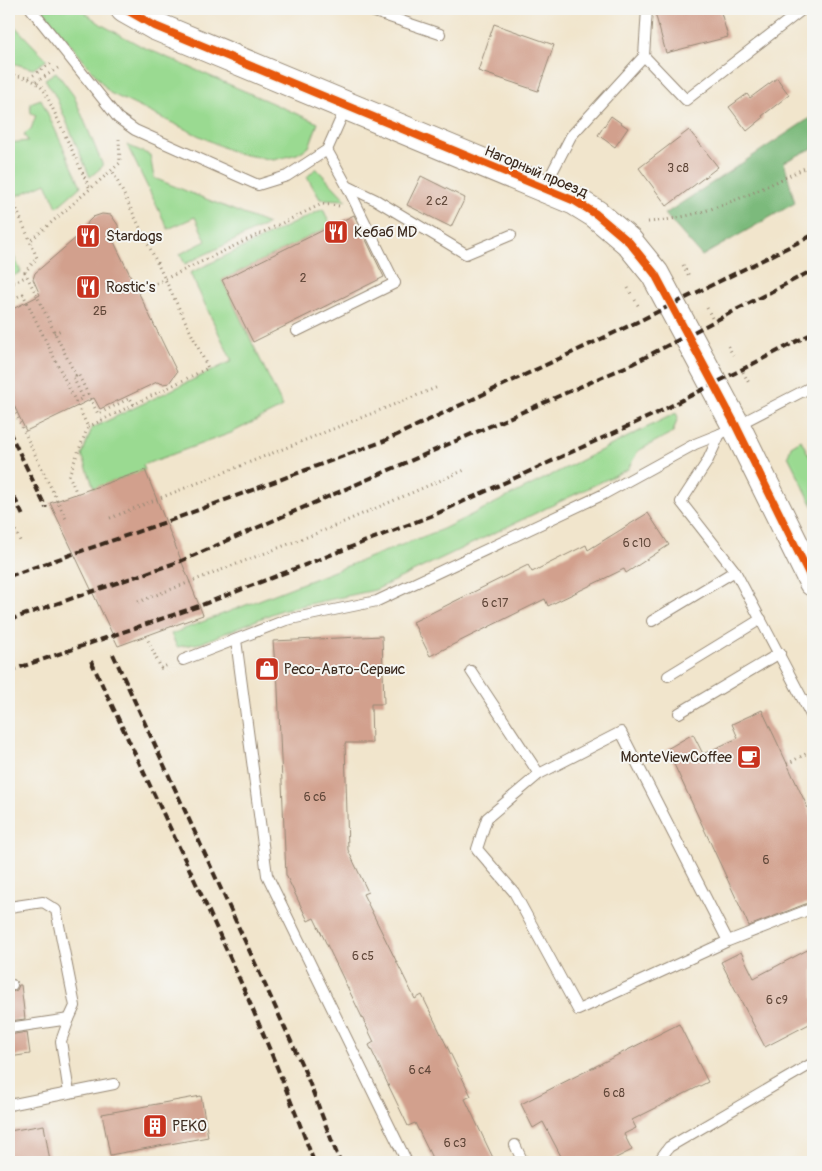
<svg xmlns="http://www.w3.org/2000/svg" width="822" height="1171" viewBox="0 0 822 1171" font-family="Pangolin,sans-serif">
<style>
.green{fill:#9ada91;stroke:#6a8258}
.forest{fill:#7bba7b;stroke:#5b724c}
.building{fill:#d2a08d}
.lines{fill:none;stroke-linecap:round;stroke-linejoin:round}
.lane-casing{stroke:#968875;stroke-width:12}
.secondary-casing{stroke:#968875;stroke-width:30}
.path{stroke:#968875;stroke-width:3;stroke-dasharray:1 4;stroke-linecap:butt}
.lane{stroke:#fff;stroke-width:10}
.secondary{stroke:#fff;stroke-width:28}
.rail{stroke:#3b2a1e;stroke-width:4;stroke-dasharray:8 4;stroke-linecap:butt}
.cycleway-casing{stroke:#f6f6f2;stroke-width:11}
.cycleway{stroke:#e8590c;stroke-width:8}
.labels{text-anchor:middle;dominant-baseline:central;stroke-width:4;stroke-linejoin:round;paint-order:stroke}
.number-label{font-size:12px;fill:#61483a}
.street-label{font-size:15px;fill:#3b2a1e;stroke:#f6f6f2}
.poi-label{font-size:15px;fill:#3b2a1e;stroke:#f6f6f2;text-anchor:start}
</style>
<rect width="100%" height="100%" fill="#f6f6f2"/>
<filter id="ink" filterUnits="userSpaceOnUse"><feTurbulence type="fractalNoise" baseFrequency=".02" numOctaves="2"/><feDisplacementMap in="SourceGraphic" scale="10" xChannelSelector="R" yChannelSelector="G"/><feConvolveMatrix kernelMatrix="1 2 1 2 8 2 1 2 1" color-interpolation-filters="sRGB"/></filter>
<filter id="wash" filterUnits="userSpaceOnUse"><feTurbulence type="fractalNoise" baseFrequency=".0096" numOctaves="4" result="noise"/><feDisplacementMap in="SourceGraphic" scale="20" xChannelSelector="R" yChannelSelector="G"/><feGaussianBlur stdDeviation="1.12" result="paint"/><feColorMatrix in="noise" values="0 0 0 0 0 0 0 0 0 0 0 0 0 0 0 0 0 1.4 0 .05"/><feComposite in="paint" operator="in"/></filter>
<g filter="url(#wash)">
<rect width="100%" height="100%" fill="#f1e5cc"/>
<g class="green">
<path d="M42,9H80L102,25L143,47L318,123L309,147L297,154L274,160L235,153L110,93Z"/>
<path d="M9,20L47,60L33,69L9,62Z"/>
<path d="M56,72L74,96L103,166L90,177L56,97L45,79Z"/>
<path d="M41,99L81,186L57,207L46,183L17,196L9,177V143L28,141L24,134L31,129L36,115L31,113L30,103Z"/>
<path d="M127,145L150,155L154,178L268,224L185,264L180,254L206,241L195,217L168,229Z"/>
<path d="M316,168L346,200L320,199L307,177Z"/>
<path d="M323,209L331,226L222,280L283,407L231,433L143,465L145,470L94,488L82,455L92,428L232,361L190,273Z"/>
<path d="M9,245L21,272L9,278Z"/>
<path d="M676,413L678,417L673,432L638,451L628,469L375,590L281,610L201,643L177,647L171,634L443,529Z"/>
<path d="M801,440L813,463V506L788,456L791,446Z"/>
</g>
<path class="forest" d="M813,116V148L784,162L795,203L702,256L665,214Z"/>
<g id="blocks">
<g class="building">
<path d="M654,9H720L728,37L666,53Z"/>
<path d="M494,24L554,45L538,91L478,71Z"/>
<path d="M777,78L789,95L762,116L763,118L747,131L729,107L747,94L750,98Z"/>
<path d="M611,116L628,128L615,147L598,135Z"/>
<path d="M689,130L718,167L667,206L639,168Z"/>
<path d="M421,176L465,198L451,227L407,205Z"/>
<path d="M102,214L111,215L118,225L119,234L114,242L177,372L169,383L163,384L157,382L100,409L94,398L26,431L9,395V311L40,295L33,279L35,273L85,230L88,222L93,217Z"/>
<path d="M354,215L384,277L253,342L222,280Z"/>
<path d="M145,470L203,615L118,646L50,503Z"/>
<path d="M648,513L669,545L626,573L624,569L548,606L545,599L430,656L413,622L528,565L532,572L586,545L588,550Z"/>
<path d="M382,636L384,704H371L372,743H345L348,850L368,892L363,894L415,999L422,995L471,1096L465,1099L495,1162H434L415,1123L408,1126L369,1045L374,1042L314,918L308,921L286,875L277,666H275L273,641Z"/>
<path d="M762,710L813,819V901L749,926L667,749L693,734L703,754L738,738L732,724Z"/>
<path d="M813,947V1022L765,1047L721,962L741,952L754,978Z"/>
<path d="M19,985H21L25,1019L9,1021V993L17,990Z"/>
<path d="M679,1024L708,1082L632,1120L636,1128L624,1134L632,1150L608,1162H564L543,1122L533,1128L521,1104Z"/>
<path d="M27,1032L30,1054L9,1057V1035Z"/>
<path d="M201,1096L208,1137L110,1155L102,1114Z"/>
<path d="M44,1125L50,1162H9V1131Z"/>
</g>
</g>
</g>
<g filter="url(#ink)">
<use href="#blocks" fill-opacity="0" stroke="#968875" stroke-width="1"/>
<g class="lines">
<defs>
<g id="lane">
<path d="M31,9L118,118L135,130L258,185L287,176L327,150L346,107"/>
<path d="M366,9L440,34"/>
<path d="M644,56L686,100L803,9"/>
<path d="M327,150L347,186L376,200L466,254L511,235"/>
<path d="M544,188L571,136L644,56L647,9"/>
<path d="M297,331L395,283L347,186"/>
<path d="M720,434L707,462L681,502L735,571L813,719"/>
<path d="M652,621L735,571"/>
<path d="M236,640L267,875L407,1162"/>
<path d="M183,660L286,620L377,601L602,495L695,444L720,434L813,386"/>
<path d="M471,671L539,774"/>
<path d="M668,676L761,619"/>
<path d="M679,713L780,653"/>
<path d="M9,907L43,902L56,910L75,1006L69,1019L9,1028"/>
<path d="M728,941L621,732L539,774L487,818L477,849L514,892L578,1010L728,941L813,908"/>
<path d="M9,986L12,985"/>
<path d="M69,1093L61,1041L69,1019"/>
<path d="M9,1105L114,1084"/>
<path d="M515,1145L523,1162"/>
<path d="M658,1162L669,1147L813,1063"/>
</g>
<path id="secondary" d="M125,9L155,26L575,201L596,214L629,242L655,274L736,426L813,582"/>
</defs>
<use href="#lane" class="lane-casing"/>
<use href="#secondary" class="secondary-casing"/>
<g class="path">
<path d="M9,75C24,76 36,79 45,92L90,189"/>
<path d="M29,78L53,62"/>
<path d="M36,82L58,68"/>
<path d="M9,191L30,241"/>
<path d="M648,222C709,217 759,190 813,164"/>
<path d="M683,265L689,276"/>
<path d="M9,285L27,276"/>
<path d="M628,288L631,294"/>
<path d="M138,292L322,204L339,206"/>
<path d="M635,300L639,307"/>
<path d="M9,301L23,294L88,427L69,475L77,494"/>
<path d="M707,308L712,318"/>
<path d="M54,333L61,330"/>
<path d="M728,346L733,355"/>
<path d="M743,372L749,383"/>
<path d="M76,376L25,272L37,258L30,241L120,163L119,139"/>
<path d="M9,400L67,521"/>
<path d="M75,402L83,398L73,377L78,374L98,414L130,398L134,405"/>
<path d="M88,427L208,368L112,170"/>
<path d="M9,517L21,543"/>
<path d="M110,518L438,387"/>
<path d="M138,602L325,530L467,469"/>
<path d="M146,636L161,668L168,665"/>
<path d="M787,764L813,750"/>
</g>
<use href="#lane" class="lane"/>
<use href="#secondary" class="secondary"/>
<g class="rail">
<path d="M9,431L46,508"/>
<path d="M9,486L24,518"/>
<path d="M9,576L166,522L384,441L633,324L813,235"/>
<path d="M9,620L181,561L215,546L630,365L813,270"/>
<path d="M113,654L306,1074L340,1162"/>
<path d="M91,661C169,827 251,991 314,1162"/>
<path d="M9,671L199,606L436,514L657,413L813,333"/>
</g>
<defs>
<path id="cycleway" d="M125,9L155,26L575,201L596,214L629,242L655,274L736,426L813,582"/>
</defs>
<use href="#cycleway" class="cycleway-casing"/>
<use href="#cycleway" class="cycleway"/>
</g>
</g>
<defs>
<symbol id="restaurant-square" viewBox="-11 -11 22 22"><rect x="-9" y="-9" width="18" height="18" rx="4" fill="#c8321e" stroke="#f6f6f2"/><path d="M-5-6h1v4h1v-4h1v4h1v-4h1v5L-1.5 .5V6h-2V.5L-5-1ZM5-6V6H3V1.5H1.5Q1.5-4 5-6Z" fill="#fff"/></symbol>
<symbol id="shop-square" viewBox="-11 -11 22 22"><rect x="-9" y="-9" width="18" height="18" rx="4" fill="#c8321e" stroke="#f6f6f2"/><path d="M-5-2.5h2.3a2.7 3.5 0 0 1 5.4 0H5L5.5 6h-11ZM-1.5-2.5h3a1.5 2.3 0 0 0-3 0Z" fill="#fff"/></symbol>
<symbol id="cafe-square" viewBox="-11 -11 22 22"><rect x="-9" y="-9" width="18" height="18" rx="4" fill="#c8321e" stroke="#f6f6f2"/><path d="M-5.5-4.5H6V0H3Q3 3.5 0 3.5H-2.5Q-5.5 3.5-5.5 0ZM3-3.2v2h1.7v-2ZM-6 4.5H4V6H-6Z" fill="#fff"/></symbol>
<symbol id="building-square" viewBox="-11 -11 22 22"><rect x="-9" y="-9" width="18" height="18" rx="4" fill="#c8321e" stroke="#f6f6f2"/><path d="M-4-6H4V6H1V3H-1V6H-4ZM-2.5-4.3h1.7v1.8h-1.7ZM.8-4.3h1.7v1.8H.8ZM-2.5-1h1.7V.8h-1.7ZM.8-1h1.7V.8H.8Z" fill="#fff"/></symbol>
</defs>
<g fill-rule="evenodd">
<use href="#restaurant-square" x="322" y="218" width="28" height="28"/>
<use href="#restaurant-square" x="74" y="222" width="28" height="28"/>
<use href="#restaurant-square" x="74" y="273" width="28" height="28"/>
<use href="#shop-square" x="253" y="655" width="28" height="28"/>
<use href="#cafe-square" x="735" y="743" width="28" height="28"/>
<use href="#building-square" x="141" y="1112" width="28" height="28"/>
</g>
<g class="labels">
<g class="number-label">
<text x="678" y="168">3 с8</text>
<text x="437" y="201">2 с2</text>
<text x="303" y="278">2</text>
<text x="100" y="311">2Б</text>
<text x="637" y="543">6 с10</text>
<text x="495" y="603">6 с17</text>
<text x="315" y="797">6 с6</text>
<text x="766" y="860">6</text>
<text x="363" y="956">6 с5</text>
<text x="777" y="1000">6 с9</text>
<text x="420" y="1070">6 с4</text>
<text x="614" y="1093">6 с8</text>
<text x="455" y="1143">6 с3</text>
</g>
<g class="street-label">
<text transform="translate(536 172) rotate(23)">Нагорный проезд</text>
</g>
<g class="poi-label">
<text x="354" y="232">Кебаб MD</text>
<text x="106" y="236">Stardogs</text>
<text x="106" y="287">Rostic's</text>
<text x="284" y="669">Ресо-Авто-Сервис</text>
<text x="732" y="757" text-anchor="end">MonteViewCoffee</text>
<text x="172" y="1126">PEKO</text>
</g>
</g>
<rect width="822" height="1171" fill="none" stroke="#f6f6f2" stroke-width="30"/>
</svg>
